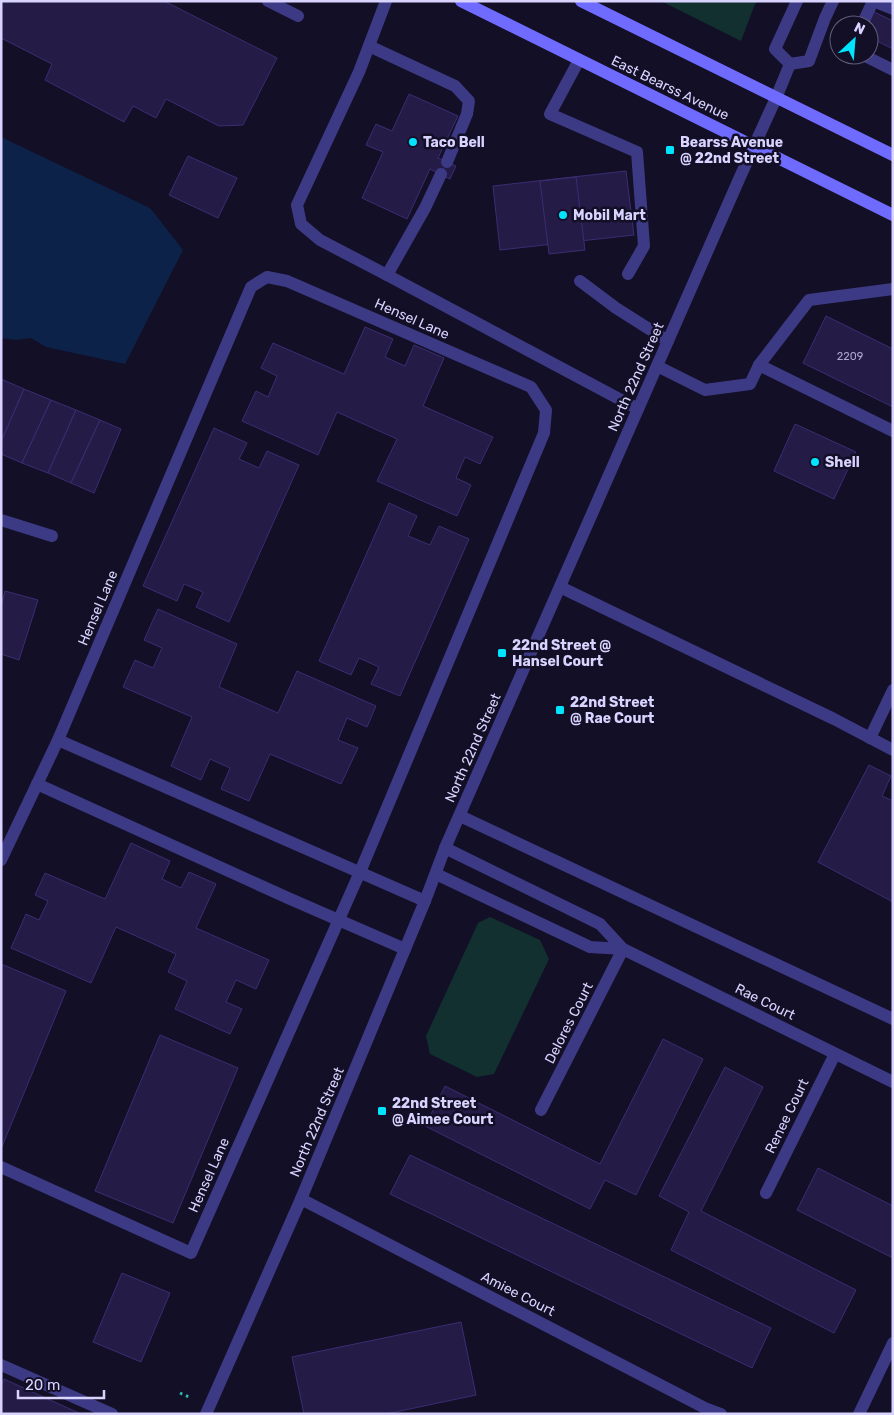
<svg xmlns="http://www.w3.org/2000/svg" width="894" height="1415" viewBox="0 0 894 1415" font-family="Rubik,sans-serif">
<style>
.green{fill:#12302f}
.water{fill:#0c2248}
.building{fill:#241b47;stroke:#3b2d73}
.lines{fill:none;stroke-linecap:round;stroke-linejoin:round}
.path{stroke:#2fb8b0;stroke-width:3;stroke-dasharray:2.5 4;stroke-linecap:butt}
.service{stroke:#3d3a85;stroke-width:12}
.minor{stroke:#3d3a85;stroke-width:12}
.tertiary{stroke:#3d3a85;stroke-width:12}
.secondary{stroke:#6f6bff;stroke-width:12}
.poi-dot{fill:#00e5ff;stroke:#130f26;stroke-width:2}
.labels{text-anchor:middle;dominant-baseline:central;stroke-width:5;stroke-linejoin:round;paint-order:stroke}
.number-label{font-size:11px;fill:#aca6d1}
.street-label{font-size:14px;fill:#d9d4ff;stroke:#130f26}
.poi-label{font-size:14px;font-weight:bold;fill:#d9d4ff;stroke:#130f26;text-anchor:start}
</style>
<rect width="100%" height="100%" fill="#130f26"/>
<g class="green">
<path d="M661,1H758L755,4L741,41Z"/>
<path d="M490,917L540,940L549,959L494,1074L477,1077L430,1054L426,1036L478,923Z"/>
</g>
<path class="water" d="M1,137L150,208L183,250L125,364L46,347L31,338L15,340L1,338Z"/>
<g class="building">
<path d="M1,1H164L277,58L243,125L219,126L166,99L156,118L133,106L124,122L45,80L52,64L1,38Z"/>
<path d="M870,10L893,21V49L869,37V25H863Z"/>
<path d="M409,94L458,116L438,158L456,166L450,179L430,169L407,219L362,198L383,152L366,145L376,124L392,131Z"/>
<path d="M188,156L237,178L218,218L169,195Z"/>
<path d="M626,171L634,235L500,250L493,186Z"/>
<path d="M576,177L585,250L549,254L540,181Z"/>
<path d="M826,316L893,349V407L803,363Z"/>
<path d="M365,327L393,339L385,357L405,366L414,345L444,358L423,406L493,437L480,464L465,457L456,478L471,485L457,516L377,481L397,439L337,412L318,455L242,421L256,391L268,397L277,376L261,368L273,343L344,374Z"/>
<path d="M1,379L24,389L1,442Z"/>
<path d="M24,389L51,400L22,463L1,454V442Z"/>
<path d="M51,400L76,410L48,473L22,463Z"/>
<path d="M76,410L100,420L71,483L48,473Z"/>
<path d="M100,420L121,429L94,493L71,483Z"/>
<path d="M795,424L856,452L834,499L774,471Z"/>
<path d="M214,428L247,443L239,459L259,468L267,451L299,465L229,622L196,607L203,592L184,584L177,601L143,586Z"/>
<path d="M389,503L417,516L408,536L430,545L439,526L469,539L400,696L371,684L379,667L359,658L351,675L319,661Z"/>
<path d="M5,591L38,600L19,660L1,654V606Z"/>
<path d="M158,609L237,644L219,687L278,713L297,671L376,706L367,727L347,718L338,740L358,748L341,784L270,754L249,801L221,789L230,768L210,759L201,780L171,766L192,717L123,687L135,660L153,668L162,648L144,640Z"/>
<path d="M869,765L891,776L882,796L893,801V902L818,862Z"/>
<path d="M131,843L170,861L162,879L181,888L189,872L216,884L196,928L269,960L256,989L236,980L226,1002L242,1009L230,1034L175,1009L187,981L168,972L176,954L116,927L91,983L11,948L26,914L39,920L48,901L35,895L45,873L105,899Z"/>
<path d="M1,964L66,991L1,1149Z"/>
<path d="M160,1035L238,1068L173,1223L95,1191Z"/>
<path d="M663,1039L703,1059L636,1195L605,1180L590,1209L425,1126L445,1086L600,1164Z"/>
<path d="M725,1067L763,1087L701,1211L856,1290L834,1333L671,1250L689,1212L659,1196Z"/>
<path d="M410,1155L771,1328L752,1368L390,1194Z"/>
<path d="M818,1168L893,1206V1258L797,1210Z"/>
<path d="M122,1273L170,1293L141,1362L93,1342Z"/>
<path d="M461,1322L476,1395L386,1414H304L292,1357Z"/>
<path d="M4,1379L81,1414H1V1385Z"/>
</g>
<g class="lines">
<path class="path" d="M180,1393L189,1397"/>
<g class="service">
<path d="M268,1L298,16"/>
<path d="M386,1L359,72L297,205L301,224L320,240L387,275L638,409"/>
<path d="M873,1L893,9"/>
<path d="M862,25L873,1"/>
<path d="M369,46L455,86L469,101L467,114L447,162"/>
<path d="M863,55L893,70"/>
<path d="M579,60L550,114L637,152L644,246L628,274"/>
<path d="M387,275L425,208L441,174"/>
<path d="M580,281L616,308L668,341"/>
<path d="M759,365L893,431"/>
<path d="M657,366L705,390L750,384L759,365L809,300L893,289"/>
<path d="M560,587L834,719L893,750"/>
<path d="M870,738L893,690"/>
<path d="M460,816L893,1019"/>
<path d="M1,1365L112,1414"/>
</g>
<g class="minor">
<path d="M790,64L809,61L825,18L833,1"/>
<path d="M790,64L775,49L797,1"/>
<path d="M776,98L790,64"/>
<path d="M1,520L52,536"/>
<path d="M58,740L425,901"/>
<path d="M37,784L288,898L405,949"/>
<path d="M445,848L600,924L623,949L893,1082"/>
<path d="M1,860L58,740L251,287L267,277L287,281L531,387L546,410L544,433L360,872L191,1253L1,1167"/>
<path d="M436,874L590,947L623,949"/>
<path d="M541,1110L623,949"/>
<path d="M766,1193L835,1054"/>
<path d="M301,1199L705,1408L721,1414"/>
<path d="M859,1414L893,1343"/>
</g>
<path class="tertiary" d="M206,1414L301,1199L425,901L445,848L740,177L776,98"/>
<g class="secondary">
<path d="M461,1L893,215"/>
<path d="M581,1L893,155"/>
</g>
</g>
<g class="poi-dot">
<circle cx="413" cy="142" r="5"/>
<rect x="665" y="145" width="10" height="10" rx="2.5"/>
<circle cx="563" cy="215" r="5"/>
<circle cx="815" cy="462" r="5"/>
<rect x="497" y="648" width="10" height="10" rx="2.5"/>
<rect x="555" y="705" width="10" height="10" rx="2.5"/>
<rect x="377" y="1106" width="10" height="10" rx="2.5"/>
</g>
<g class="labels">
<g class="number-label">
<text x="850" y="356">2209</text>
</g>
<g class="street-label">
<text transform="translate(670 88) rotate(26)">East Bearss Avenue</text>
<text transform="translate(412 319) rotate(24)">Hensel Lane</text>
<text transform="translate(636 377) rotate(-66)">North 22nd Street</text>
<text transform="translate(98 608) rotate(-67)">Hensel Lane</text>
<text transform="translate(473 748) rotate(-66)">North 22nd Street</text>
<text transform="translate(765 1002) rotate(26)">Rae Court</text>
<text transform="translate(569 1023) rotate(-63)">Delores Court</text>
<text transform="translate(787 1116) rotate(-64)">Renee Court</text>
<text transform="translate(317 1122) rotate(-67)">North 22nd Street</text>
<text transform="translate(209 1175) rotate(-66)">Hensel Lane</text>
<text transform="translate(518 1294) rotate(27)">Amiee Court</text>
</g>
<g class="poi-label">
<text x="423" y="142">Taco Bell</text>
<text x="680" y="142">Bearss Avenue<tspan x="680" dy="16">@ 22nd Street</tspan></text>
<text x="573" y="215">Mobil Mart</text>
<text x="825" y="462">Shell</text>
<text x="512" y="645">22nd Street @<tspan x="512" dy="16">Hansel Court</tspan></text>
<text x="570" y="702">22nd Street<tspan x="570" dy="16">@ Rae Court</tspan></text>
<text x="392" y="1103">22nd Street<tspan x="392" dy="16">@ Aimee Court</tspan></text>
</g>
</g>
<rect width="894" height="1415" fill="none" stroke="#d9d4ff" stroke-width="5"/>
<g transform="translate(854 40) rotate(26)"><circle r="24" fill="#130f26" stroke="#625e7d"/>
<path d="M0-4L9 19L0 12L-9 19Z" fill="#00e5ff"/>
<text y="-8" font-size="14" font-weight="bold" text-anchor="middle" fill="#d9d4ff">N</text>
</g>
<path d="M18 1390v8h86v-8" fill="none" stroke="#d9d4ff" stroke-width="2.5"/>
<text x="25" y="1390" font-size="15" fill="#d9d4ff" stroke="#130f26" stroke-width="4" paint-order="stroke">20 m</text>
</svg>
